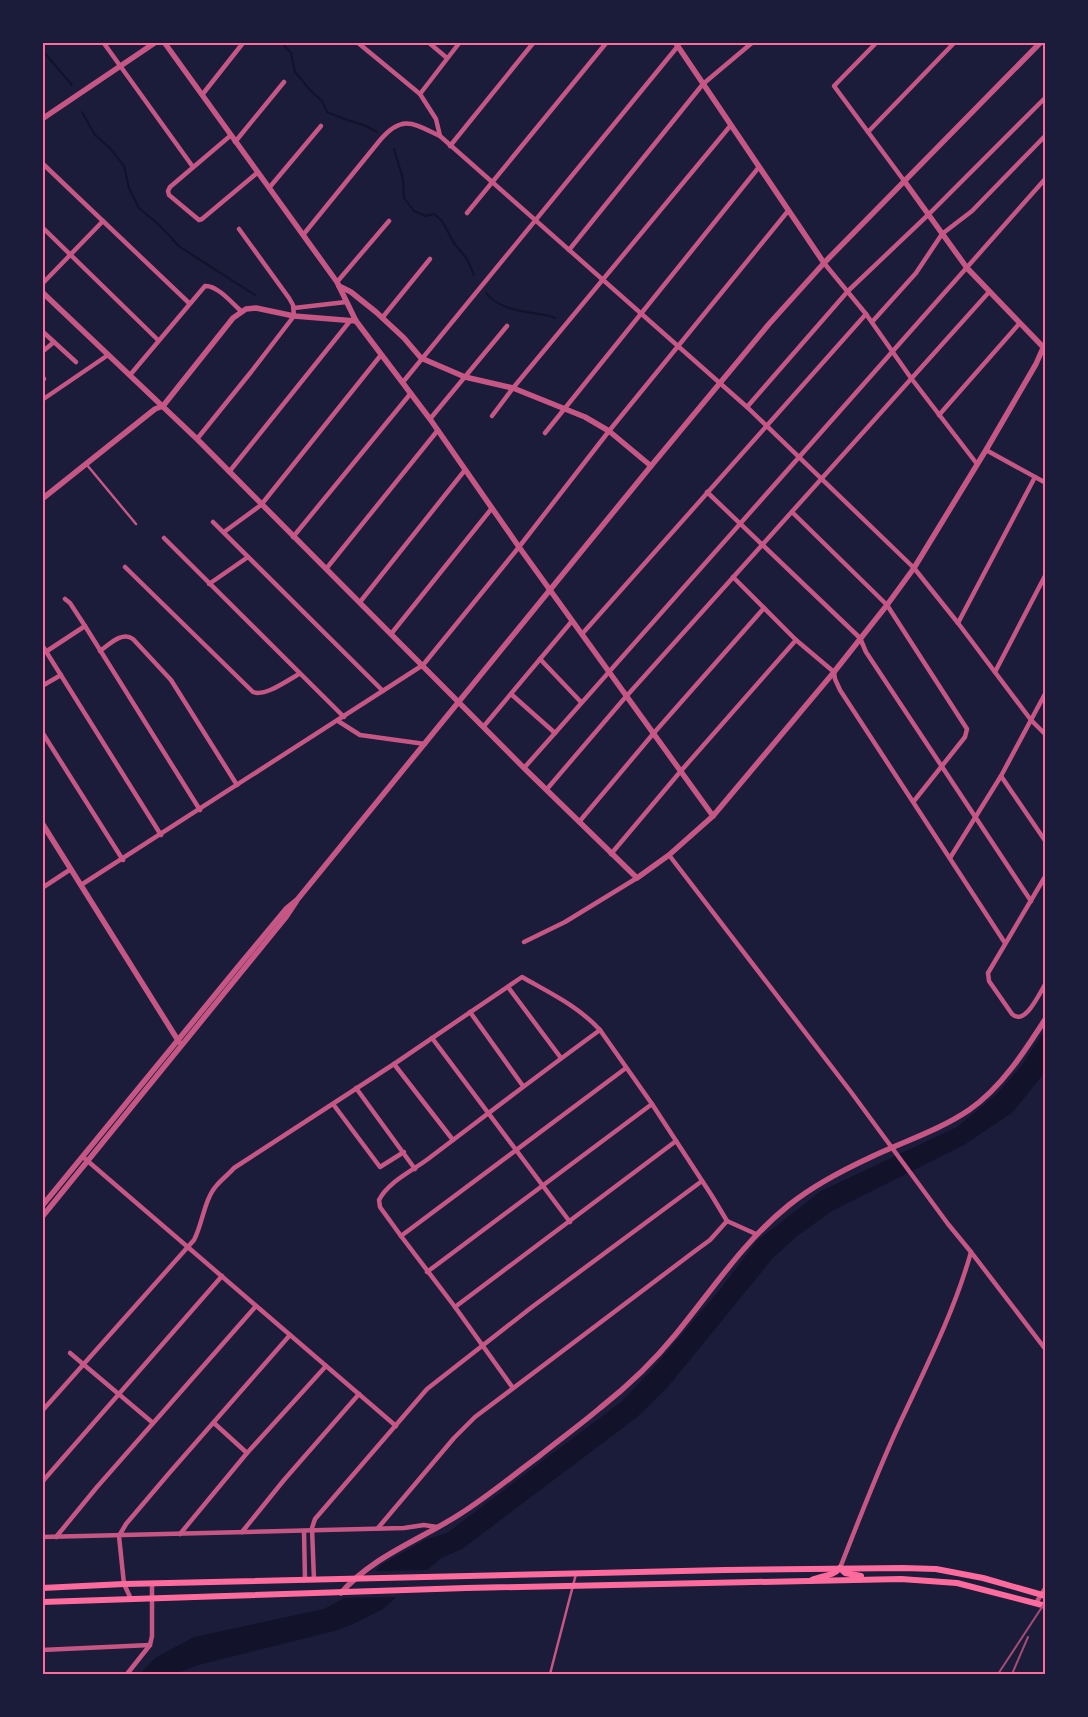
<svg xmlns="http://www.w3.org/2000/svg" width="1088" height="1717" viewBox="0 0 1088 1717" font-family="Raleway,sans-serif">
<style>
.water{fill:#12122b}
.pier{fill:#1b1b3a}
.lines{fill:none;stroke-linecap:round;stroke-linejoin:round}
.stream{stroke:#12122b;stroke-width:2}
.service{stroke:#c65784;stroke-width:2.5}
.minor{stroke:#c65784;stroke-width:4.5}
.tertiary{stroke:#c65784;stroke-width:5.5}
.secondary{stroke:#ff6b9d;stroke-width:6}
.rail{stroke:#a44b75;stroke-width:2}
.neatline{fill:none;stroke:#ff6b9d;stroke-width:2}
</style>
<rect width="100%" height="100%" fill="#1b1b3a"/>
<path class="water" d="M1045,1030V1072L1013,1112L964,1145L832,1211L797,1236L772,1259L667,1388L636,1418L462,1549L441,1558L383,1609L351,1625L334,1631L202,1664L173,1674H140L155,1658L194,1637L324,1609L357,1591L381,1565L427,1539L447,1533L621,1402L650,1372L722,1287L757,1241L821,1191L957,1127L998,1093L1022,1065Z"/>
<path class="pier" d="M430,1570L401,1597L342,1598L356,1589L373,1571Z"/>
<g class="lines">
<g class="stream">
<path d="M281,42L291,53L295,72L310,90L322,101L327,112L347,120L366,126L377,132"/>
<path d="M42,50L72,85"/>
<path d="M82,112L95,135L110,148L124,166L129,188L139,208L158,224L180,247L255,295"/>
<path d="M394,149L403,179L404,198L414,211L426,216L434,214L442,221L454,243L467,259L474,275"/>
<path d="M486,293C500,311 529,312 550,316L555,318"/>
</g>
<g class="service">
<path d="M87,465L136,524"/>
<path d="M550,1674L576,1574"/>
</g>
<g class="minor">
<path d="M103,42L193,167"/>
<path d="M357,42L420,94L436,119L440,136L747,407L914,568L958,623L1031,720L1046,735"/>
<path d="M428,42L447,58"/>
<path d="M877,42L834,86L905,182"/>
<path d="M420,94L460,42"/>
<path d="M202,95L243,43"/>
<path d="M868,132L955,42"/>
<path d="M230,136L170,187L168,191L169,195L199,220L202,219L257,173"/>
<path d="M235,142L284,82"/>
<path d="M450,146L534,42"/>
<path d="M42,163L189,303"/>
<path d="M269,188L321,126"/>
<path d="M467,213L607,42"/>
<path d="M42,227L158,340"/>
<path d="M303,235L381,139C403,114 414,124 440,136"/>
<path d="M569,250L703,84L753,42"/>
<path d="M824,263L866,314L911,378L977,464"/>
<path d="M337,282L389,221"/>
<path d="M42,284L103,221"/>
<path d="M294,308L346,302"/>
<path d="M382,318L430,259"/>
<path d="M872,322L916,273L942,234L972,211L1046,135"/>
<path d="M42,331L76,362"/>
<path d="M42,352L54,342"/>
<path d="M130,375L205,286C217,285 232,303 241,311"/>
<path d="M42,376L44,379"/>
<path d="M403,382L678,46"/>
<path d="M42,400L108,355"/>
<path d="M747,407L848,291L929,214L1046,97"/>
<path d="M939,415L1019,324"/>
<path d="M492,416L513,388L731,125"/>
<path d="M430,419L507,326"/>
<path d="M545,433L759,167"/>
<path d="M197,439L251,372L294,316L293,305L289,298L239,229"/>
<path d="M986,450L1046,483"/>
<path d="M229,472L350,321"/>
<path d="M707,492L860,638L866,652L1031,901"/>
<path d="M792,512L887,605L967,729L965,737L914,801"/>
<path d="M213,522L383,691"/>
<path d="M224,532L261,505L381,355"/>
<path d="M293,537L411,393"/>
<path d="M164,538L344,717"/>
<path d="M125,567L253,692C265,697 288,680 299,674"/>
<path d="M326,569L438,430"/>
<path d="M733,577L796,640L834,672L835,679L840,690L1005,943"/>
<path d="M209,584L248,557"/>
<path d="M65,599L70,603L85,626L200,810"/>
<path d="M360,602L465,470"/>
<path d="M958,623L1035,477"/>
<path d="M391,634L492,508"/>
<path d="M582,634L866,314"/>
<path d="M42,645L161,835"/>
<path d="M47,651L85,626"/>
<path d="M100,651C110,644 122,631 133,639L171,680L237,785"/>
<path d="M540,659L581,702"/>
<path d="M995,672L1046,574"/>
<path d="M42,686L61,675"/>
<path d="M511,694L555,733"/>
<path d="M338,721L360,735L425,744"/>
<path d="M484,726L572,621"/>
<path d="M42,732L123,860"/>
<path d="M524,768L1046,178"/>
<path d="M1001,776L1046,842"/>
<path d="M547,789L623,700L989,292"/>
<path d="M579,822L653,734L764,608"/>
<path d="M611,854L680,772L796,640"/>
<path d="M669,855L851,1092L948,1224L971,1252L1046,1350"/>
<path d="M950,858L1001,776L1046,692"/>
<path d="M1046,875L988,973L989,981L1012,1014C1025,1027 1040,992 1046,983"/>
<path d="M81,885L423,665L519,547L609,431L788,211"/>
<path d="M42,888L71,869"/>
<path d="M524,942L565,922L637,878"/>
<path d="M508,987L561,1058"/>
<path d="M470,1012L523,1086"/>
<path d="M432,1038L570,1222"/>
<path d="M394,1064L453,1140"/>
<path d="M356,1088L415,1169"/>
<path d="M333,1104L380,1167L404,1152"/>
<path d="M83,1157L396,1426"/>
<path d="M401,1236L626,1068"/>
<path d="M427,1272L652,1104"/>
<path d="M455,1307L676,1141"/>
<path d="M70,1353L153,1423"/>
<path d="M513,1388L455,1307L401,1236L380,1207L379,1200C388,1182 412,1171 428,1159C485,1116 542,1072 600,1030"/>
<path d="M42,1411L194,1240C203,1223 204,1199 217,1185C222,1179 229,1174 234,1168L394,1064L522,977C550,993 578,1006 600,1030L652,1104L712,1196L727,1221L756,1234"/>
<path d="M214,1423L247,1453"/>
<path d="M42,1482L222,1276"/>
<path d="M378,1528L454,1438L475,1417L695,1251L710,1240L727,1221"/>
<path d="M304,1531L305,1580"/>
<path d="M242,1532L284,1480L359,1394"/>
<path d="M180,1534L247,1453L326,1366"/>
<path d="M42,1537L404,1528L424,1525L437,1527"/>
<path d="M56,1537L97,1487L256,1306"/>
<path d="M840,1568C861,1515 881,1461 906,1410C930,1359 956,1306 971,1252"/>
<path d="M314,1580L312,1528L315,1519L427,1389L532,1307L702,1181"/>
<path d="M131,1599L124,1584L119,1536L126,1524L171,1471L290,1335"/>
<path d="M1036,1603L1046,1587"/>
<path d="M42,1650L150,1645"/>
<path d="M127,1674L150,1645L152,1636V1584"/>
</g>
<g class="tertiary">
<path d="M164,42L337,282L356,321L430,419L519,547L713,816"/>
<path d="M675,42L824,263"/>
<path d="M42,119L156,42"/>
<path d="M905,182L967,268L1046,350"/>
<path d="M339,286L351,292L376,312L404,338L421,358L465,377L513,388L585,417L609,431L651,466"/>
<path d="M42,292L197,439L524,768L637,878L669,855L713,816L834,672L887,605L914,568L986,450L1036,364L1043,348"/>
<path d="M42,499L155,409L163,406L233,318L246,309L256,308L294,316L356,321"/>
<path d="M42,823L179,1042"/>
<path d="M42,1206L237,968L286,909L297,900L651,466L769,324L824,263L1041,42"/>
<path d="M42,1217L286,917L296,902"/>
<path d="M341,1593C373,1556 420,1540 460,1514C487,1497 512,1476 538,1457C559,1440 580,1425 600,1408C628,1386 654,1361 676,1334C713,1289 743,1242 789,1205C813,1186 841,1171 869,1158C902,1142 938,1131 969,1110C1001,1088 1025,1051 1046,1018"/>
</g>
<g class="secondary">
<path d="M840,1568L845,1573L861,1576"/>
<path d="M812,1580C822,1575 832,1577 840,1568"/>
<path d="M42,1588L124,1584L725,1570L903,1568L936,1569L983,1578L1046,1596"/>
<path d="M42,1602L466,1588L901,1579L957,1583L1046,1606"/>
</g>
<g class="rail">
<path d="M998,1674L1046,1601"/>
<path d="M1012,1674L1028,1637"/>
</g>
</g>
<rect width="1088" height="1717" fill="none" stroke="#1b1b3a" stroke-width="88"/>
<rect x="44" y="44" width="1000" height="1629" class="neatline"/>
</svg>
